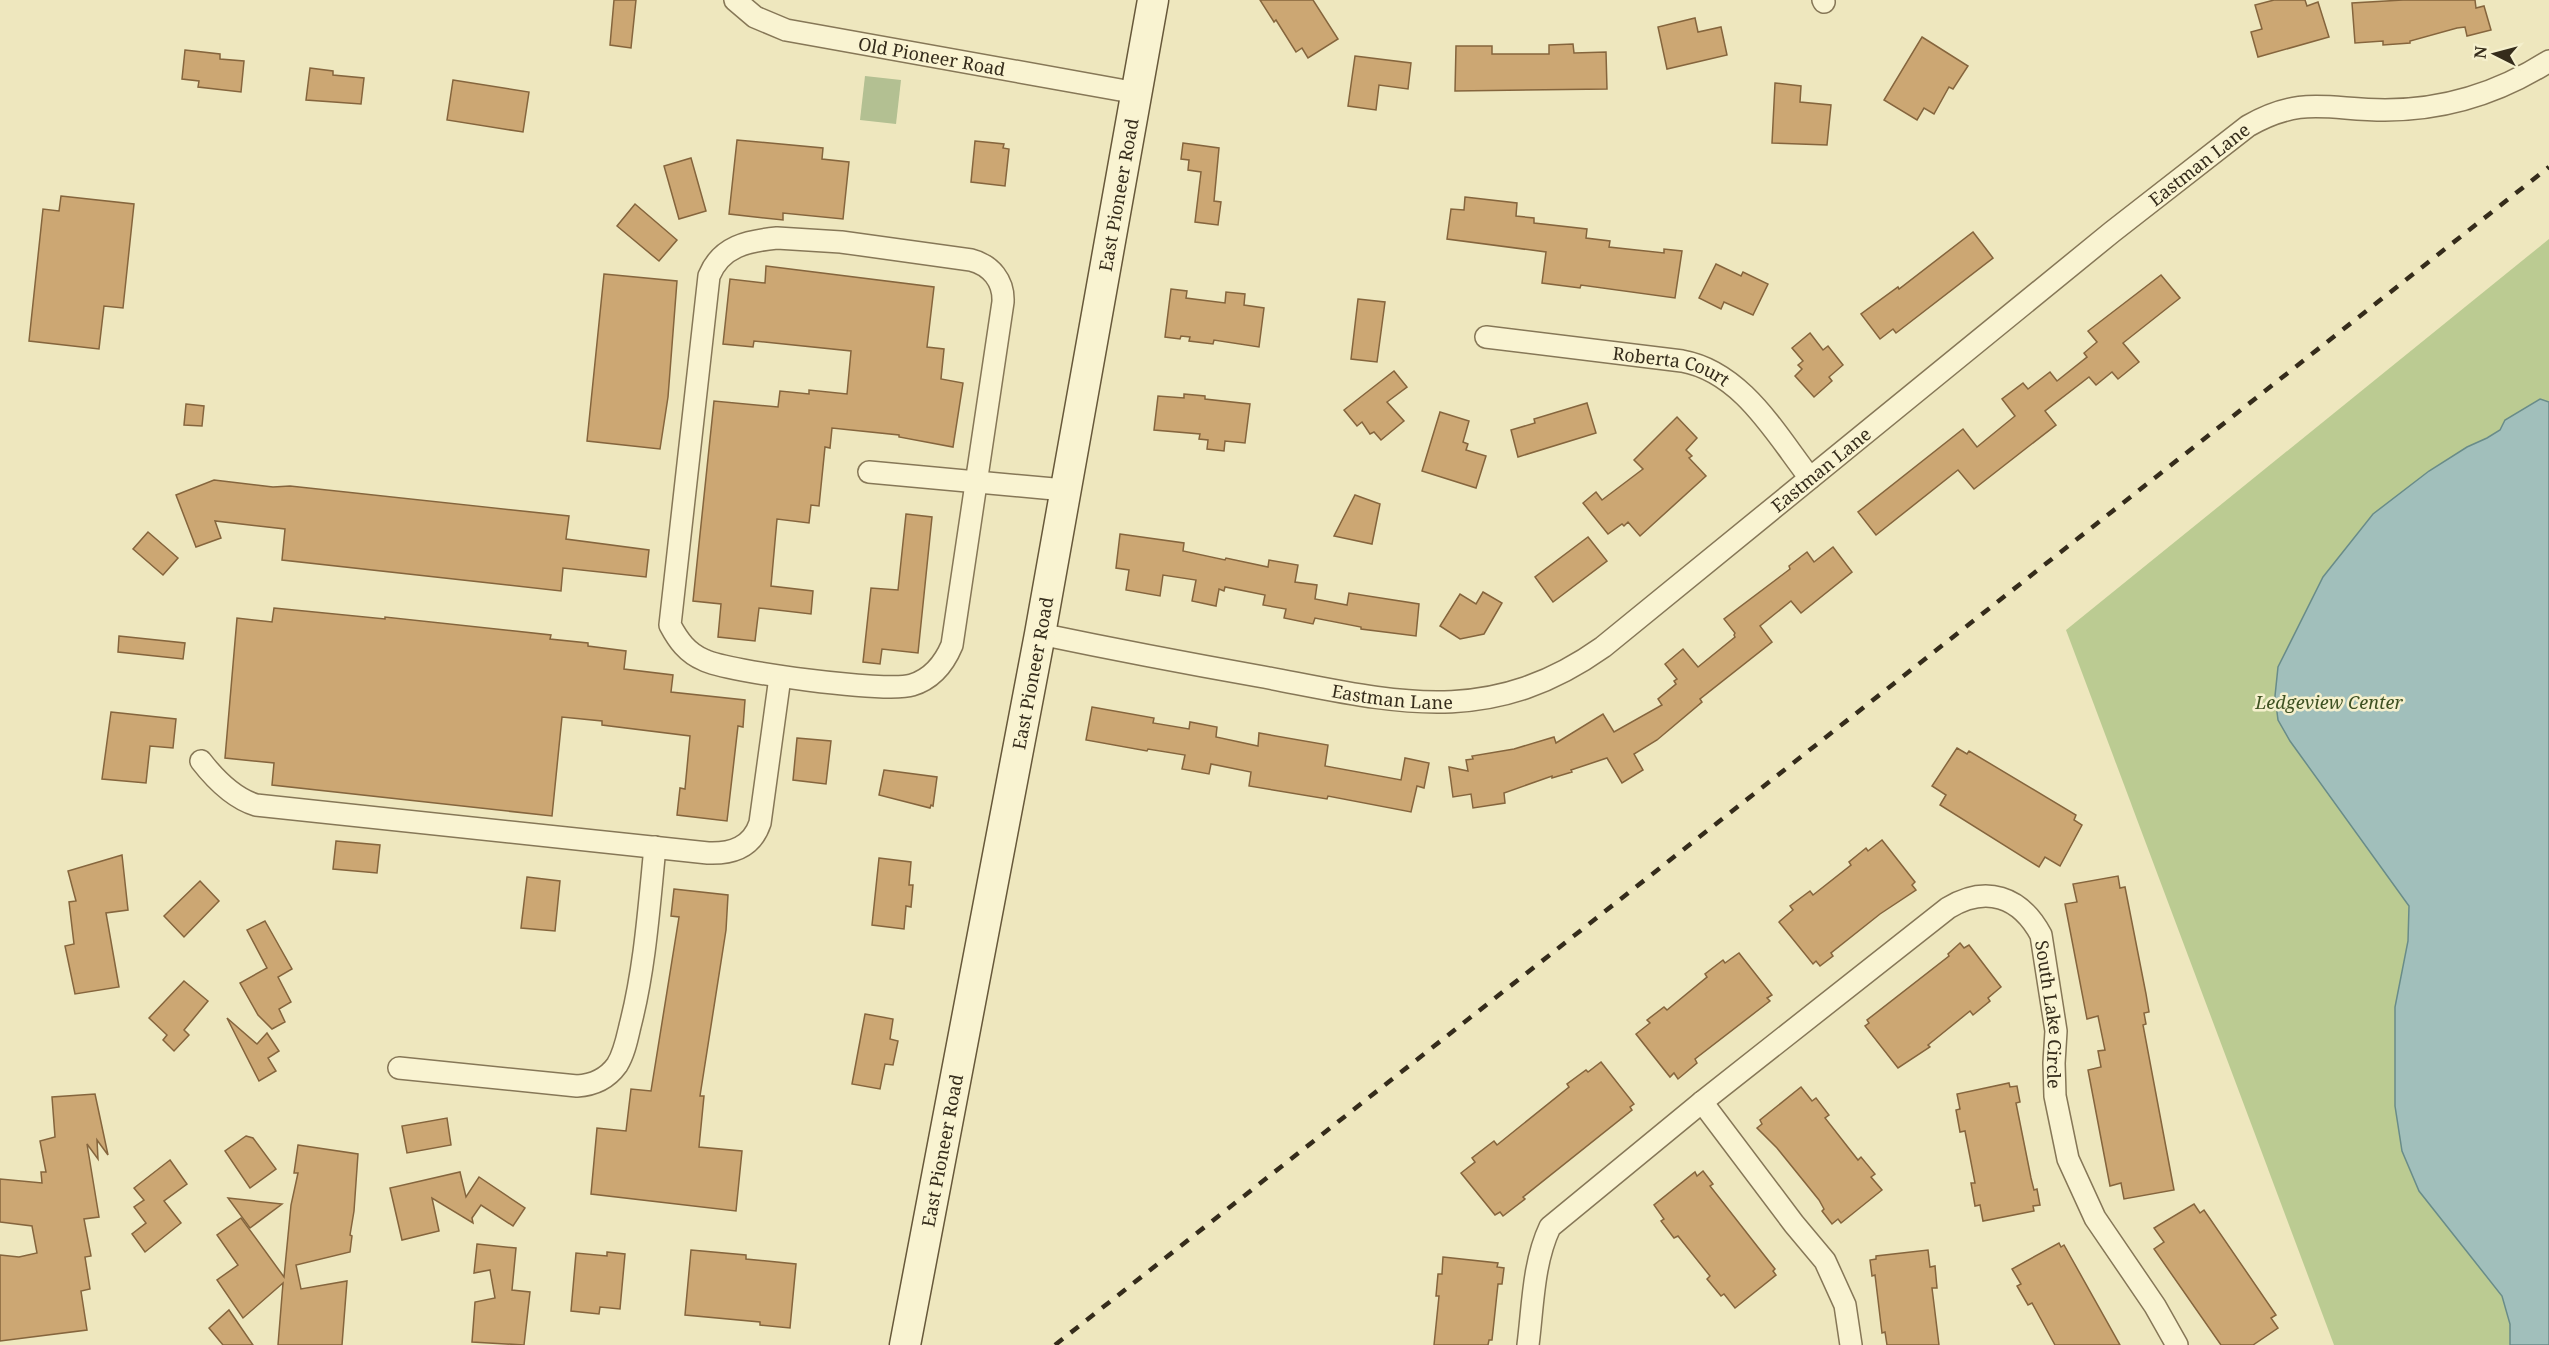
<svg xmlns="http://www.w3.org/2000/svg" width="2549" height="1345" viewBox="0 0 2549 1345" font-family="'Noto Serif',serif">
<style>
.green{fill:#bbcb92}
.cemetery{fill:#b3c092}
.water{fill:#a1bfbb;stroke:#698c89;stroke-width:1.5}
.building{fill:#cca773;stroke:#85653d;stroke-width:1.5}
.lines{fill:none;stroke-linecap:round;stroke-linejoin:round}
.minor-casing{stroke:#867757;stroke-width:24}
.secondary-casing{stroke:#67583a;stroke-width:33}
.minor{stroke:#f9f3d1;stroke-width:21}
.secondary{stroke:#f9f3d1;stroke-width:30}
.rail{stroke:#352c1b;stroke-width:4.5;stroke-dasharray:10 10;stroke-linecap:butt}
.labels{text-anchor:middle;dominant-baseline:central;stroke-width:5;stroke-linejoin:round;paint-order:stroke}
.street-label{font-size:18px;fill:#352c1b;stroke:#f5f0cd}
.park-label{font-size:18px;font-style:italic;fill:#3e5122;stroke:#f5f0cd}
</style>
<rect width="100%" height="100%" fill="#eee7be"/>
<path class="green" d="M2549,239V1345H2334L2066,630Z"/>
<path class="cemetery" d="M865,76L901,80L896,124L860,120Z"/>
<path class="water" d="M2540,399L2549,402V1345H2510V1324L2502,1296L2419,1191L2402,1151L2395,1106V1007L2408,941L2409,906L2290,741L2278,720L2275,696L2278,667L2323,577L2373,514L2429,471L2467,447L2487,438L2500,430L2505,420Z"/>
<g class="building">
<path d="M614,0H636L631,48L610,45Z"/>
<path d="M1260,0H1313L1338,39L1308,58L1302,48L1296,52L1276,20L1274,22Z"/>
<path d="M2274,0H2305L2307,6L2318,2L2329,37L2258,57L2251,32L2262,29L2255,5Z"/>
<path d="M2403,0H2475L2476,8L2484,6L2491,30L2467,36L2465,27L2457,28L2410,41V43L2383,45V41L2355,43L2352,3Z"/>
<path d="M1695,18L1698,32L1721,27L1727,55L1667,69L1658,27Z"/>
<path d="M1922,37L1968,66L1953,89L1949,87L1934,114L1924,108L1917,120L1884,100Z"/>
<path d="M1573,44L1574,53L1606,52L1607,89L1455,91L1456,46H1492V54H1549V45Z"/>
<path d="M185,50L220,54V59L244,61L241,92L198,87L199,81L182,79Z"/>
<path d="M1355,56L1411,63L1408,89L1379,85L1376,110L1348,106Z"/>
<path d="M310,68L333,71V75L364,78L361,104L306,100Z"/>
<path d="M453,80L529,92L523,132L447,120Z"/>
<path d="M1775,83L1801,86L1800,102L1831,105L1827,145L1772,143Z"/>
<path d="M737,140L823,148L822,159L849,162L843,219L783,213V220L729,214Z"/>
<path d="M975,141L1004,144L1003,148L1009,149L1005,186L971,182Z"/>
<path d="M1183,143L1219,148L1214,201L1221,202L1218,225L1195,222L1201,172L1188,170L1189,160L1181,159Z"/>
<path d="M691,158L706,211L679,219L664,166Z"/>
<path d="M61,196L134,204L123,308L104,306L99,349L29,341L43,209L59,211Z"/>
<path d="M1465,197L1517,203L1516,216L1534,218V223L1587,229L1586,238L1610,241L1609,247L1664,253V249L1682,251L1675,298L1581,285L1580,288L1542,283L1546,252L1447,239L1451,209L1464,210Z"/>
<path d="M635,204L677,240L659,261L617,226Z"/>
<path d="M1973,232L1993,258L1896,333L1893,329L1880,339L1861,314L1898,287L1899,289Z"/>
<path d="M1716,264L1741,276L1743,272L1768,284L1753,315L1724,302L1721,309L1699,298Z"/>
<path d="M766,266L934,287L927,347L944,349L941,379L963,383L953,447L899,437V435L832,428L830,448L825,447L819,506L811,505L809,523L777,519L771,586L813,591L811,614L759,608L755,641L718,637L721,604L693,601L714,401L778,407L780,391L809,394V390L847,394L851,351L754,341L753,347L723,344L730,279L765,283Z"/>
<path d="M604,274L677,281L668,397L660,449L587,441Z"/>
<path d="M2161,275L2180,298L2123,343L2139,362L2118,379L2112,372L2096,385L2089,377L2045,411L2056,425L1974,489L1958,470L1876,535L1858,512L1963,429L1977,447L2015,416L2002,399L2023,383L2028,389L2050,372L2057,381L2087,357L2084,353L2097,342L2088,331Z"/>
<path d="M1171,289L1187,291L1186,298L1225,303L1226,292L1245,294L1244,305L1264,308L1259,347L1214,340L1213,344L1189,341L1190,337L1181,336L1180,339L1165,337Z"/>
<path d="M1358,299L1385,302L1377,362L1351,359Z"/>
<path d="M1810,333L1823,350L1828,346L1843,365L1829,377L1832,381L1814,397L1795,376L1802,369L1798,365L1803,361L1792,348Z"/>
<path d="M1394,371L1407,387L1387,402L1404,421L1381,440L1374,432L1370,434L1362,422L1357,426L1344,410Z"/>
<path d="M1184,394L1205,396V399L1250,404L1245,443L1225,441L1224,451L1207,449L1208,440L1199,439L1200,434L1154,430L1158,396L1184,398Z"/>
<path d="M1587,403L1596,433L1518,457L1511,430L1535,423L1534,419Z"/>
<path d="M186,404L204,406L202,426L184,425Z"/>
<path d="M1440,412L1469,421L1463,442L1468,444L1466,450L1486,456L1476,488L1422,471Z"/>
<path d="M1677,417L1697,438L1686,450L1692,456L1689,458L1706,476L1640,536L1628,522L1624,526L1622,524L1608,534L1583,503L1596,492L1602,500L1643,469L1634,460Z"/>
<path d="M214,480L273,487L290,486L569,516L566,539L649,550L646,577L563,568L561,591L282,560L285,529L215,521L221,538L196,547L176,495Z"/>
<path d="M1355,495L1380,504L1372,544L1334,536Z"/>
<path d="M906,514L932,517L918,653L882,649L880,664L863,662L871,588L898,590Z"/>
<path d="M148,532L178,558L163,575L133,549Z"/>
<path d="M1120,534L1184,543L1183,551L1225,560L1226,558L1268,567L1269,560L1298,565L1295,582L1317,585L1315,599L1347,605L1349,593L1419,604L1416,636L1361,629V627L1315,618L1313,624L1284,618L1286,609L1263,605L1265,595L1225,587L1224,591L1219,589L1216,606L1192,601L1196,580L1163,575L1160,596L1126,590L1129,570L1116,568Z"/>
<path d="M1588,537L1607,561L1553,602L1535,577Z"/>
<path d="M1833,547L1852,572L1801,613L1791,601L1760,626L1772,642L1700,699L1702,702L1657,740L1634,754L1643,770L1622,783L1607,758L1571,770L1572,772L1552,778V776L1504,793L1505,803L1473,808L1471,794L1453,797L1449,767L1468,771L1466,760L1473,759L1472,756L1514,749L1554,737L1556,743L1603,714L1614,732L1662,705L1658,699L1676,684L1674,681L1677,679L1665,664L1683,649L1698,667L1735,637L1734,635L1735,633L1724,619L1790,569L1789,566L1807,552L1814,562Z"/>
<path d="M1483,592L1502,603L1484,634L1460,639L1440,626L1460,594L1476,604Z"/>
<path d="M274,608L385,619V617L551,635L550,639L588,643V646L626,651L624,669L673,675L671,692L745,700L743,727L738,726L727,821L677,815L680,788L685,789L690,736L602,725V721L562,717L552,816L272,785L274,763L225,758L237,618L272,622Z"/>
<path d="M119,636L185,643L183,659L118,652Z"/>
<path d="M1092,707L1154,718L1153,723L1189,729L1190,722L1217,727L1216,737L1258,746L1259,733L1328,745L1325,766L1401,780L1405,758L1429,763L1424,788L1417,786L1411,812L1328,796L1327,799L1249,786L1251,772L1211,764L1209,774L1182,769L1185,755L1148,749L1147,751L1086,740Z"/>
<path d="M111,712L176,719L173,748L150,746L146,783L102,779Z"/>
<path d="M797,738L831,741L826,784L793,780Z"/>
<path d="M1957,748L1967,754L1969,751L2076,815L2074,820L2082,825L2060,866L2045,857L2039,867L1940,805L1946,795L1932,786Z"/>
<path d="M884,770L937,777L933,806L931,805L930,808L879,795Z"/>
<path d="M1882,840L1915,882L1912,885L1916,890L1880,914L1831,953L1833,956L1820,966L1816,961L1813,964L1779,922L1793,910L1790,906L1810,891L1813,895L1851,865L1849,862L1866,848L1868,851Z"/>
<path d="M336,841L380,845L377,873L333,869Z"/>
<path d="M122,855L128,910L106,913L119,987L75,994L65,946L74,944L69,902L76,901L68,871Z"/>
<path d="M879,858L911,862L909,885H913L911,907L906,906L904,929L872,925Z"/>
<path d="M2118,876L2120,888L2125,887L2146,994L2149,1012L2144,1013L2146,1024L2143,1025L2174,1190L2124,1199L2121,1183L2110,1186L2088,1070L2101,1067L2098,1051L2105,1050L2098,1016L2087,1019L2065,904L2077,902L2073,884Z"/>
<path d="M527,877L560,881L555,931L521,928Z"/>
<path d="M200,881L219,901L184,937L164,916Z"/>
<path d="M674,889L728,895L726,930L700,1096H704L699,1147L742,1151L736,1211L591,1194L597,1128L626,1131L631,1089L651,1091L679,917L671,916Z"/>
<path d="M265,921L292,969L278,977L291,1002L279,1009L285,1022L272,1029L258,1015L240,983L267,968L247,930Z"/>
<path d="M1960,943L1964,948L1969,945L2001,987L1988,998L1990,1001L1973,1015L1970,1011L1928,1045L1930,1047L1898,1068L1865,1026L1869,1023L1867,1020L1949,956L1948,954Z"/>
<path d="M1739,953L1772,995L1767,998L1770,1001L1695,1059L1697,1063L1678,1079L1674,1073L1670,1077L1636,1034L1650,1023L1647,1020L1664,1007L1667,1010L1707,977L1705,974L1723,960L1725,963Z"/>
<path d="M184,981L208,1001L184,1030L189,1035L174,1051L163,1040L167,1035L149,1018Z"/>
<path d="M865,1014L893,1019L890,1039L898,1041L893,1065L885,1064L880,1089L852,1084Z"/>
<path d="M227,1018L257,1044L267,1033L279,1051L268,1058L276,1071L259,1081Z"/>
<path d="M1601,1062L1634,1104L1630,1107L1632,1110L1523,1197L1525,1199L1503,1216L1500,1212L1495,1215L1461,1173L1475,1162L1472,1158L1494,1141L1497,1145L1569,1087L1567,1084L1586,1070L1588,1072Z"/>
<path d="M2009,1083L2010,1087L2017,1086L2020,1102L2016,1103L2031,1178L2034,1190L2037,1189L2040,1205L2033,1206L2034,1211L1983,1221L1980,1205L1975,1206L1971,1183H1975L1965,1131L1960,1132L1956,1110L1960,1109L1957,1094Z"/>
<path d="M1801,1087L1812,1101L1816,1098L1829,1115L1825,1118L1858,1160L1861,1157L1875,1174L1871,1177L1882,1190L1841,1223L1838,1219L1832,1224L1822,1211L1824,1209L1819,1200L1777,1148L1757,1128L1762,1124L1760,1120Z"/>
<path d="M95,1094L108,1155L97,1140L98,1159L87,1144L99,1217L84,1219L91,1256L85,1257L90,1289L81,1291L87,1330L0,1341V1255L19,1257L37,1253L32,1226L0,1222V1179L42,1183L41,1172H46L40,1141L55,1137L52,1097Z"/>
<path d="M447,1118L451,1145L407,1153L402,1126Z"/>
<path d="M246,1136L253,1138L276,1169L250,1188L225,1151Z"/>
<path d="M298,1145L358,1154L354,1211L350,1235L352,1236L350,1252L296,1265L301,1289L347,1281L342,1345H278L283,1283L243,1318L217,1280L238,1265L217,1235L241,1218L284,1277L291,1205L298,1173H294Z"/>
<path d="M170,1160L187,1184L164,1201L181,1223L145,1252L132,1234L146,1223L134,1207L144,1200L134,1188Z"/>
<path d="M1703,1171L1713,1184L1710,1186L1775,1269L1773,1271L1776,1275L1735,1308L1724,1294L1721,1296L1707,1279L1710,1276L1678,1236L1674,1238L1661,1221L1664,1219L1654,1205L1695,1172L1697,1176Z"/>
<path d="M460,1172L466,1197L479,1177L525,1208L513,1226L481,1205L472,1218L473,1223L432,1198L439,1231L402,1240L390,1188Z"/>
<path d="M228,1198L282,1204L250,1228Z"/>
<path d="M2194,1204L2200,1213L2204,1210L2276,1315L2271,1318L2278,1328L2253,1345H2221L2154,1249L2164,1242L2154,1228Z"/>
<path d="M2059,1243L2061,1247L2064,1245L2120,1345H2055L2032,1303L2028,1305L2017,1286L2021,1284L2012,1269Z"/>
<path d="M477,1244L516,1248L512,1290L530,1292L524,1345L472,1342L475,1302L495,1298L490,1270L474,1273Z"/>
<path d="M691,1250L746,1255V1259L796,1264L790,1328L760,1325V1322L685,1315Z"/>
<path d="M1928,1250L1930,1267L1935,1266L1937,1288H1932L1939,1345H1887L1885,1332L1882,1333L1875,1275L1872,1276L1870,1260L1876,1259V1256Z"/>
<path d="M607,1252L625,1254L620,1309L600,1307L599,1314L571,1311L576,1253L607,1256Z"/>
<path d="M1443,1257L1498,1263L1497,1267L1504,1268L1502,1284H1498L1492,1340H1489L1488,1345H1434L1439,1296H1436L1438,1274H1442Z"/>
<path d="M229,1310L253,1345H223L209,1328Z"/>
</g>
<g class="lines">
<defs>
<g id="minor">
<path id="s1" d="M735,0L755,17L786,30L1137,93"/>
<path d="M1823,0L1824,2"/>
<path d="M777,238L841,242L971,260C991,265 1004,281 1003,302L952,645C944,664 932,679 912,685C887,693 728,672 704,660C687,653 678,640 670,625L709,276C721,246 748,241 777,238Z"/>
<path id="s2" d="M1486,337L1682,361C1742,372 1775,433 1810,478"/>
<path d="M869,472L1065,490"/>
<path id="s3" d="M1040,634C1112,649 1185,663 1258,676C1388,700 1485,731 1603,647L2112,232L2248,126C2302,95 2329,110 2385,110C2444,110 2499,93 2549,61"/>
<path d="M201,761C215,779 233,798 256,805L708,853C732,854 752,847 760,823L780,677"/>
<path d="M399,1068L577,1086C593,1085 607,1079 617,1065C624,1054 627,1039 630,1026C645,968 649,907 655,847"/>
<path d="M1702,1102L1794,1224L1825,1261L1845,1305L1851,1345"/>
<path id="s4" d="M1528,1345C1533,1306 1533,1263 1550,1227L1702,1102L1948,908C1986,885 2020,896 2041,935L2056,1031L2054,1063L2055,1096L2068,1159L2095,1218L2155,1306L2177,1345"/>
</g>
<g id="secondary">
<path id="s5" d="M905,1345L1040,634L1153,0"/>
</g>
</defs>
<use href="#minor" class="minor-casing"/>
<use href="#secondary" class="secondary-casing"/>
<use href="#minor" class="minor"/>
<use href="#secondary" class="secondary"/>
<path class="rail" d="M1055,1345L2549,167"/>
</g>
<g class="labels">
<g class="street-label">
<text stroke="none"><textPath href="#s1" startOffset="208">Old Pioneer Road</textPath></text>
<text stroke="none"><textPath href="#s3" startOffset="1348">Eastman Lane</textPath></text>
<text stroke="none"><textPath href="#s5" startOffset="1170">East Pioneer Road</textPath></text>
<text stroke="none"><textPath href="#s2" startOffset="188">Roberta Court</textPath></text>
<text stroke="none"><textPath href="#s3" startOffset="862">Eastman Lane</textPath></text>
<text stroke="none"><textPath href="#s5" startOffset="684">East Pioneer Road</textPath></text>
<text stroke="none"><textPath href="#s3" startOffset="358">Eastman Lane</textPath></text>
<text stroke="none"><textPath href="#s4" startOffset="822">South Lake Circle</textPath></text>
<text stroke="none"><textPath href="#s5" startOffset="198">East Pioneer Road</textPath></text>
</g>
<g class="park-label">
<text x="2329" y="702">Ledgeview Center</text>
</g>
</g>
<g transform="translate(2495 54) rotate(276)" stroke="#f5f0cd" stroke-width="4.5" paint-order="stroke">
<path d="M0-4.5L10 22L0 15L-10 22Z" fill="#352c1b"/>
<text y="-9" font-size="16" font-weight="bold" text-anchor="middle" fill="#352c1b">N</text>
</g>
</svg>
